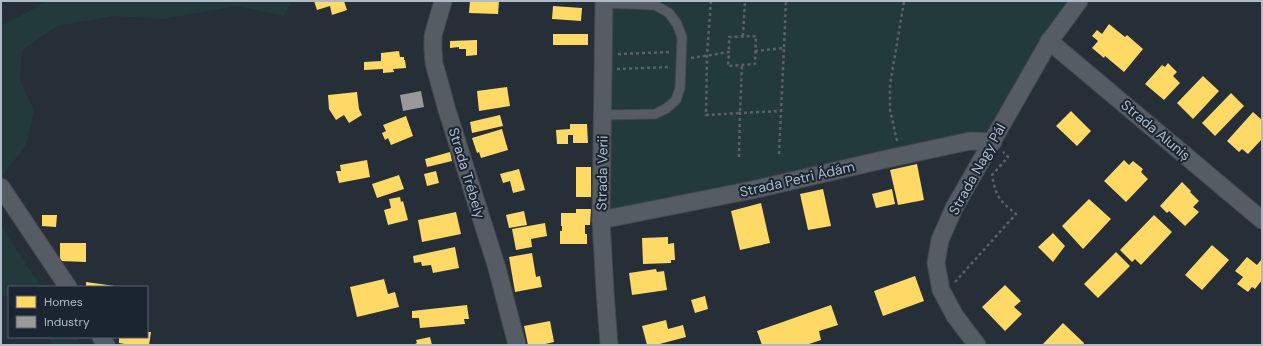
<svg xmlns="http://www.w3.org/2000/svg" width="1263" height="346" viewBox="0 0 1263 346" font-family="'DM Sans',sans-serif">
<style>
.green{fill:#233a3d}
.homes{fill:#ffd966}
.industry{fill:#999}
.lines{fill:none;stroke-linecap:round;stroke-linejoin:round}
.service-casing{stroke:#43484f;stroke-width:11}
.minor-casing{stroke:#43484f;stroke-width:19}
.path{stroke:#5a6168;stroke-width:2.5;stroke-dasharray:3 3;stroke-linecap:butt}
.service{stroke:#565c64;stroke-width:9}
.minor{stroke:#565c64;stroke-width:17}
.labels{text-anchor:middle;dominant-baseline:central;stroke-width:4;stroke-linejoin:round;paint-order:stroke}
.street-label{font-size:14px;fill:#afbbc9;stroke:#1a2531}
</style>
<rect width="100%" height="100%" fill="#262e37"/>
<g class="green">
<path d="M48,1H292L284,16L237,6L163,19L114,16L57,26L22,50L20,80L34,111L26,145L3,175L1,181V26Z"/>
<path d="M612,1H1071L990,135L616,211L607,204Z"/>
<path d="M1,226L41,287H9V297L1,296Z"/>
<path d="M48,337H76L81,345H54Z"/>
</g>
<g class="homes">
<path d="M314,1H344L347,10L332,15L330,6L317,10Z"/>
<path d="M470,1H499L498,14L469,13Z"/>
<path d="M553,6L582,8L581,21L552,19Z"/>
<path d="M1109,24L1125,37L1127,35L1143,49L1124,72L1105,56L1104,58L1092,48L1098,41L1092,36L1097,30L1102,34Z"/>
<rect x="553" y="34" width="35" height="11"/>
<path d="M477,40V55L466,56V49H459V47L450,48V41Z"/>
<path d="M399,51L400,57H404V60H405L406,68L393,69L394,72L383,73V69L364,70V62L381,61V53Z"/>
<path d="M1168,63L1177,72L1173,76L1180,83L1164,100L1145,84L1162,65L1165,67Z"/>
<path d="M1203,76L1219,91L1193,119L1177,103Z"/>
<path d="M507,87L510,106L479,111L477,91Z"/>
<path d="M357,92L359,109L362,115L349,123L344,115L336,120L329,109L328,95Z"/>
<path d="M1231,93L1244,106L1215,136L1202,123Z"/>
<path d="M1071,111L1091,131L1077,146L1056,126Z"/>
<path d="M1253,112L1262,120V139L1248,154L1242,149L1239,152L1227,141Z"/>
<path d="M500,115L503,126L472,133L470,122Z"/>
<path d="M406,116L413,136L391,145L388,138L385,140L382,133L386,131L383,125Z"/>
<path d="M570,124H587L588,143H573V135H568V144H557L556,130L570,129Z"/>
<path d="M502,129L508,150L481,158L479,152L477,153L472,138Z"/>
<path d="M450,152L452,161L427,167L425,159Z"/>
<path d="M367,160L370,177L339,183L336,171H341L340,165Z"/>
<path d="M1124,160L1129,165L1133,161L1143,169L1141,172L1148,179L1126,202L1104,181Z"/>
<path d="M917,164L924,200L898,205L890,170Z"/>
<rect x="576" y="167" width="15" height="30"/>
<path d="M519,169L525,190L513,193L510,181L503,183L500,174Z"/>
<path d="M436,171L439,183L427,186L424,174Z"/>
<path d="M399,175L404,189L377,198L372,184Z"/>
<path d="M1182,182L1191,191L1190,192L1199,201L1193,207L1199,212L1185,226L1169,211L1167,213L1160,206Z"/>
<path d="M823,189L831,226L808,230L800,194Z"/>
<path d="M892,189L895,204L876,208L872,194Z"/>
<path d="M400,197L401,202L403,201L408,220L388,225L384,210L391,208L389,199Z"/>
<path d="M1089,199L1111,219L1083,249L1062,226Z"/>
<path d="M761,203L770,243L740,250L731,211Z"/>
<path d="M576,209H591L590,225H585V234H587V244H560V231H562V226H561V213H576Z"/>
<path d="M524,211L527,225L509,228L506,215Z"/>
<path d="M456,212L461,234L422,242L418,220Z"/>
<path d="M42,215H57L56,227L42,226Z"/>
<path d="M1154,215L1172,232L1141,265L1135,259L1132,262L1120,250Z"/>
<path d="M545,223L547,236L531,239L532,247L516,250L512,229Z"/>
<path d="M1053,233L1065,246L1053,262L1038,247Z"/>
<path d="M668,237V244L674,243L675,260H671V263L643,264L642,238Z"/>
<path d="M60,243H86V262L60,261Z"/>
<path d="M1212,245L1229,260L1202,290L1185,275Z"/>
<path d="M455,247L459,268L433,273L431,265L422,266L421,262L414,263L413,256Z"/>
<path d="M1116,252L1130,266L1098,298L1084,284Z"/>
<path d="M532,253L536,277L540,276L542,287L515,292L509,257Z"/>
<path d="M1247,257L1257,265L1261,260H1262V280L1255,289L1252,287L1248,292L1237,284L1243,277L1235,271Z"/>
<path d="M656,269L657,272L664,271L667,290L632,295L629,273Z"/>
<path d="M915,276L924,301L883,316L874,291Z"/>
<path d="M384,279L388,294L395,292L399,307L357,317L350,287Z"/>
<path d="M86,282L115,286V287H86Z"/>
<path d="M1005,285L1021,301L1014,307L1022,314L1005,331L982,307Z"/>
<path d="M705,296L708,309L695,313L691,300Z"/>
<path d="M467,305L469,319H464L465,324L420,328L419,318H412V311Z"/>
<path d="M831,305L838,325L819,331L821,340L806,345H762L757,331Z"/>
<path d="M666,320L668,329L683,325L686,337L656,345H647L642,326Z"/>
<path d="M550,321L554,342L541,345H528L524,326Z"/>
<path d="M1063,323L1084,343L1083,345H1042Z"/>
<path d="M147,332H151L149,345H130L119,343V337H147Z"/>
<path d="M430,337L432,345H413L417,343L416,340Z"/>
</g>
<path class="industry" d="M421,91L424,107L403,111L400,95Z"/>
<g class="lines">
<defs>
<path id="service" d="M602,115L655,114L667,108L676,100L680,88L682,37L677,24L669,13L655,5L604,3"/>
<g id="minor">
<path d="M443,1L433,36V49L434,63L447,110L497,268L517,345"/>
<path d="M604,1L601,220L605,291L609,345"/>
<path d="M1049,41L1262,220"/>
<path d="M1,187L68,287"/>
<path d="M601,220L752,190L882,160L970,141L993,142"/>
<path d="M101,337L106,345"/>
<path d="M977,345L955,316L941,290L936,263L940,240L954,208L1049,42L1079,1"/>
</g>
</defs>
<use href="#service" class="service-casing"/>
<use href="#minor" class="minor-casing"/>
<g class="path">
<path d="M711,1L707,55L706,115L740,113L742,65"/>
<path d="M743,36L745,1"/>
<path d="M755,51L784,48L786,1"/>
<path d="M618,54L671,52"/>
<path d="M691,58L729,52L728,66L755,64L756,36L729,37V52"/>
<path d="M617,69L670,67"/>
<path d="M897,141L890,110V85L904,1"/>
<path d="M779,154L784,48"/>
<path d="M739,157L740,113L781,111"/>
<path d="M955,282L1016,214C999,200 996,197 992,175L1008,157L1003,152"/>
</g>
<use href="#service" class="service"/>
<use href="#minor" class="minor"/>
</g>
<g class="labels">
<g class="street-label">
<text transform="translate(1156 130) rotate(40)">Strada Aluniș</text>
<text transform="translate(977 169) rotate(-61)">Strada Nagy Pál</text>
<text transform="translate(467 173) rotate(73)">Strada Trébely</text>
<text transform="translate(602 173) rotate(-89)">Strada Verii</text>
<text transform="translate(797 179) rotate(-13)">Strada Petri Ádám</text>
</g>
</g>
<rect width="1263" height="346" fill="none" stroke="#afbbc9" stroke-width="4"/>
<rect x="8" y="286" width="140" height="52" fill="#1a2531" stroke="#56616e"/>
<rect x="16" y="296" width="20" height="12" fill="#ffd966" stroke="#56616e"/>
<text x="44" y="306" font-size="12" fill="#afbbc9">Homes</text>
<rect x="16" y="316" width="20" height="12" fill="#999999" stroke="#56616e"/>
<text x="44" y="326" font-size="12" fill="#afbbc9">Industry</text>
</svg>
